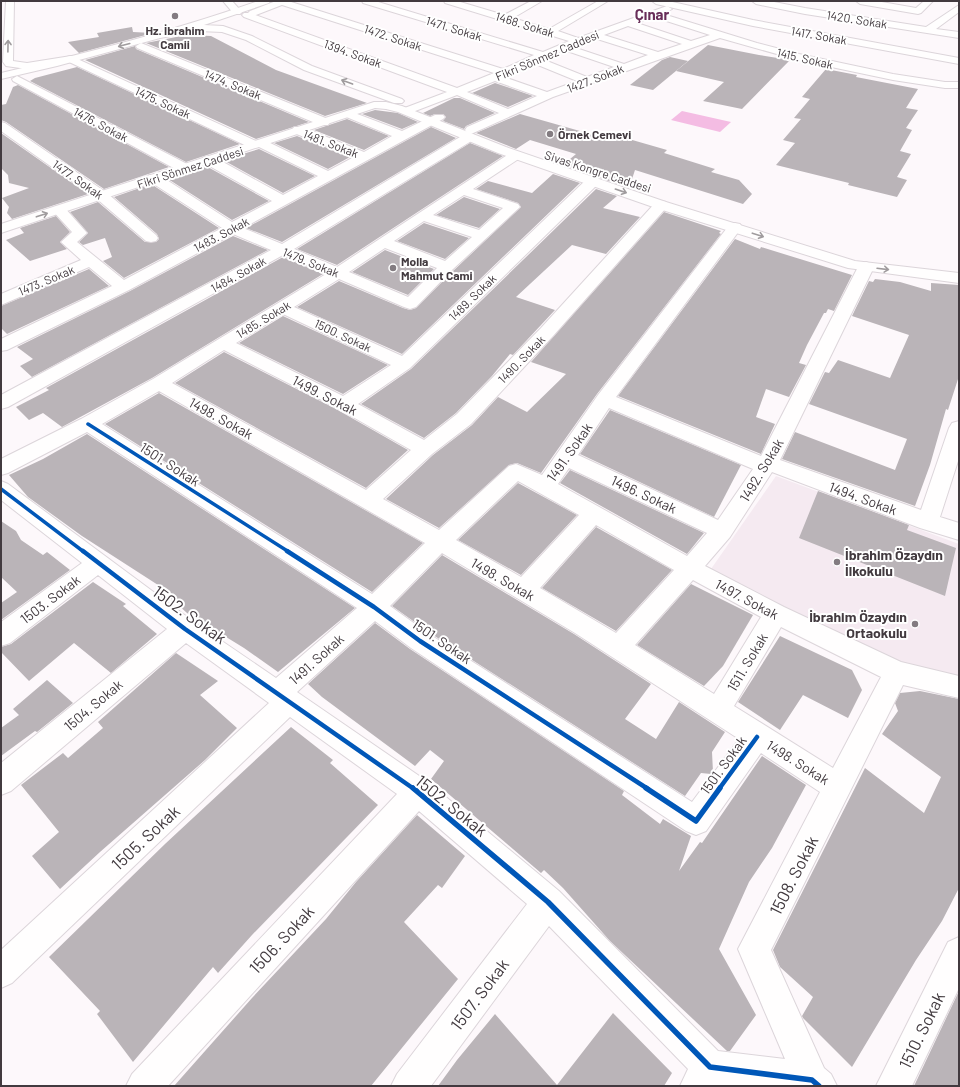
<svg xmlns="http://www.w3.org/2000/svg" width="960" height="1087" viewBox="0 0 960 1087" font-family="Barlow,sans-serif">
<style>
.built{fill:#f5eaf1}
.water{fill:#f4bce3}
.building{fill:#bab4b8}
.lines{fill:none;stroke-linecap:round;stroke-linejoin:round}
.minor-casing{stroke:#dcd5da;stroke-width:2}
.secondary-casing{stroke:#dcd5da;stroke-width:2}
.primary-casing{stroke:#dcd5da;stroke-width:2}
.minor{fill:#fffefe;fill-rule:evenodd}
.secondary{fill:#fffefe;fill-rule:evenodd}
.primary{fill:#fffefe;fill-rule:evenodd}
.cycleway-far2-casing{stroke:#fff;stroke-width:5.5}
.cycleway-far1-casing{stroke:#fff;stroke-width:7}
.cycleway-casing{stroke:#fff;stroke-width:8}
.cycleway-far2{stroke:#0057b8;stroke-width:3.5}
.cycleway-far1{stroke:#0057b8;stroke-width:4.5}
.cycleway{stroke:#0057b8;stroke-width:5.5}
.oneway{stroke:#a09c9e}
.poi-dot{fill:#837c81;stroke:#fff;stroke-width:1.5}
.labels{text-anchor:middle;dominant-baseline:central;stroke-width:4;stroke-linejoin:round;paint-order:stroke}
.far-street-label{font-size:12px;fill:#423a3f;stroke:#fff}
.far-poi-label{font-size:12px;font-weight:bold;fill:#423a3f;stroke:#fff;text-anchor:start}
.street-label{font-size:14px;fill:#423a3f;stroke:#fff}
.poi-label{font-size:14px;font-weight:bold;fill:#423a3f;stroke:#fff;text-anchor:start}
.far-district-label{font-size:15px;font-weight:bold;fill:#682e59;stroke:#fff}
.near-street-label{font-size:17px;fill:#423a3f;stroke:#fff}
</style>
<rect width="100%" height="100%" fill="#fdf8fb"/>
<path class="built" d="M776,476L959,544V676L914,668L863,650L711,569Z"/>
<path class="water" d="M682,111L731,122L720,132L671,120Z"/>
<g class="building">
<path d="M132,27L133,32L153,33L79,53L68,42L99,37L97,33Z"/>
<path d="M186,35L211,36L276,70L367,103L325,116L146,43Z"/>
<path d="M708,45L759,55L790,60L742,109L703,101L724,82L676,71Z"/>
<path d="M135,46L136,49L309,122L256,139L85,60Z"/>
<path d="M670,57L688,61L653,90L630,85L662,60Z"/>
<path d="M77,67L240,144L186,162L30,81L35,78Z"/>
<path d="M826,69L857,75L856,77L918,89L906,108L918,110L906,128L912,130L900,151L911,154L897,177L907,180L897,197L848,185L849,183L776,165L795,143L783,140L801,119L794,118L810,99L802,97Z"/>
<path d="M495,83L513,89L533,96L508,107L472,93Z"/>
<path d="M18,85L169,167L104,189L6,122L1,120V105L6,104L13,87Z"/>
<path d="M454,98H460L495,113L466,126L464,129L443,121L446,117L443,114H435L430,116L423,113Z"/>
<path d="M375,110L398,113L418,122L402,129L362,114Z"/>
<path d="M520,114L601,137L608,133L667,150L664,153L715,169L711,172L739,180L752,194L743,204L635,170L629,188L563,165L576,154L530,140L516,149L476,133Z"/>
<path d="M347,119L389,136L364,150L314,130Z"/>
<path d="M431,127L456,138L282,242L246,228Z"/>
<path d="M1,133L88,194L12,219L7,213L9,207L2,198L29,188L9,183L8,175L1,168Z"/>
<path d="M297,136L350,157L328,169L274,143Z"/>
<path d="M470,143L503,156L337,265L297,249Z"/>
<path d="M259,149L315,176L283,193L223,160Z"/>
<path d="M206,166L269,201L232,220L168,179Z"/>
<path d="M553,174L580,183L402,354L297,307L339,281L403,308L410,310L416,308L453,271L521,207L518,203L476,189L488,181L532,193Z"/>
<path d="M151,184L219,228L124,278L103,261L112,257L105,238L83,245L79,242L88,233L70,212L98,202L145,242H156L159,239L157,234L114,197Z"/>
<path d="M596,189L617,196L603,208L640,217L606,254L572,245L516,297L555,310L513,355L510,354L492,376L456,413L424,438L361,404L411,369Z"/>
<path d="M464,197L500,209L479,228L436,215Z"/>
<path d="M664,212L721,231L719,233L721,234L597,394L541,473L517,463L509,465L439,528L386,499L433,455L472,425L498,397L527,412L566,374L531,362Z"/>
<path d="M56,216L70,232L60,242L67,249L30,261L6,240L24,233L20,228Z"/>
<path d="M424,223L469,238L445,259L397,241Z"/>
<path d="M233,236L268,250L32,377L20,366L33,359L17,347L130,291Z"/>
<path d="M735,239L760,249L761,247L852,275L834,311L828,309L826,313H824L807,345L799,363L806,365L789,397L766,389L756,417L775,424L761,454L618,396Z"/>
<path d="M385,250L434,269L408,295L352,272Z"/>
<path d="M283,257L323,274L152,378L62,427L43,413L29,420L16,407L49,390L46,388Z"/>
<path d="M89,269L109,286L7,334L1,328V306Z"/>
<path d="M875,279L900,282L931,291V283L959,285V376L948,410L946,409L930,465L915,506L782,459L795,432L895,470L907,439L809,404L825,372L829,373L838,360L890,378L909,335L852,316L869,281L873,282Z"/>
<path d="M283,316L388,365L343,394L239,343Z"/>
<path d="M224,352L336,409L408,450L366,488L175,383Z"/>
<path d="M159,393L423,543L372,592L105,424Z"/>
<path d="M610,410L741,465L714,517L580,454Z"/>
<path d="M87,434L355,608L278,672L244,648L187,613L169,597L172,594L82,536L28,497L9,475L43,459Z"/>
<path d="M570,470L704,533L687,554L560,483Z"/>
<path d="M518,483L577,515L521,575L458,540Z"/>
<path d="M818,491L909,525L907,530L956,548L945,596L799,538Z"/>
<path d="M1,521L16,531L21,540L43,555L47,552L70,570L1,620V603L17,592L1,577Z"/>
<path d="M596,527L672,570L616,631L542,588Z"/>
<path d="M442,555L574,634L651,684L625,719L656,739L679,702L725,732L712,752L713,772L711,774L701,773L685,796L430,633L392,606Z"/>
<path d="M93,582L126,604L123,606L157,634L111,673L74,643L29,681L1,652V647L11,644Z"/>
<path d="M691,584L753,615L723,666L704,686L637,645Z"/>
<path d="M375,623L410,649L624,791L622,795L660,824L663,819L691,836L679,871L700,842L702,843L762,756L806,785L772,848L749,882L719,949L756,1015L730,1051H727L610,941L563,888L544,870L541,873L431,779L444,761L430,750L415,766L322,697L308,684Z"/>
<path d="M780,636L852,670L862,690L848,718L803,695L780,730L738,702Z"/>
<path d="M176,653L218,681L200,695L237,728L205,760L100,852L60,889L32,856L59,832L21,785L63,753L68,758L103,728L98,722Z"/>
<path d="M47,680L73,703L37,732L35,731L1,756V728L19,715L13,709Z"/>
<path d="M920,691L959,699V888L942,921L916,960L852,1067L803,1018L802,1016L813,997L780,967L773,950L865,768L924,813L941,777L882,734L898,711L895,703L900,693Z"/>
<path d="M291,727L333,760L330,763L378,805L252,935L218,973L213,967L133,1062L97,1014L100,1011L49,957L165,844Z"/>
<path d="M417,815L465,856L442,888L438,885L404,922L458,979L371,1086H174L252,998L326,919L356,882Z"/>
<path d="M959,991V1086H914Z"/>
<path d="M613,1013L672,1073L664,1086H438L457,1060L495,1014L557,1085Z"/>
</g>
<g class="lines">
<defs>
<g id="minor">
<path d="M223,1H232L242,12L240,14H234Z"/>
<path d="M278,1H288L503,69L534,55L363,3L362,1H375L543,52L569,41L445,3L444,1H457L504,15L531,1H542L513,18L549,29L598,1H608L558,31L578,38L667,6L672,9L663,14L757,43L799,54L893,74L945,82H959V88H945L893,80L798,60L720,38L553,97L471,134L467,133L465,130L467,127L499,113L457,95L410,113H402L400,111L402,109L447,92L244,17L242,15L244,13H250L457,88L494,73L279,4ZM654,17L710,35L691,41L637,23ZM628,26L682,44L658,52L604,35ZM594,38L648,55L624,64L573,47ZM564,50L614,67L587,77L542,59ZM533,63L577,81L547,92L504,77ZM495,81L537,96L508,109L467,92Z"/>
<path d="M652,1H668L753,20L959,58V64L753,26L656,4Z"/>
<path d="M752,1H769L805,8L926,27L959,5V12L936,29L959,32V38L805,14L756,4Z"/>
<path d="M856,1H876L916,8L924,1H933L921,13L918,14L860,4Z"/>
<path d="M141,43L328,119L330,122L328,125H320L137,48L136,46Z"/>
<path d="M71,56L256,141L264,140L328,171L354,157L294,133L292,130L294,127H302L364,152L392,136L344,116L342,114L344,112H352L402,131L435,115H443L445,117L443,119L243,228L282,244L465,134H473L475,137L473,140L294,249L337,267L512,152H520L522,155L520,158L473,189L518,204L520,207L452,270L416,307L410,309L404,307L339,279L294,307L402,356L588,178H598L600,181L598,184L410,368L358,404L424,440L457,414L541,328L656,202L661,201L666,202L668,205L666,208L553,336L471,424L432,454L383,499L439,530L509,466L516,464L542,475L598,395L730,224L735,223L740,224L742,227L616,397L761,456L858,267L861,264L866,262L871,264L874,267L780,460L921,510L949,428L952,423L959,421V458L940,517L959,523V540L920,528L772,472L730,537L705,566L784,607L901,662L959,676V698L903,685L771,950L824,1068L831,1074L837,1086H680L688,1069L549,926L431,1086H391L397,1074L527,904L419,811L168,1086H126L132,1074L397,794L290,717L12,983L1,988V950L269,703L186,643L11,791L1,795V763L167,629L98,575L10,643L1,646V622L82,563L1,500V481L8,484L194,622L276,678L357,608L87,432L8,473L1,475V459L81,419L153,379L326,274L283,255L8,407L1,409V395L271,250L233,234L129,290L7,350L1,351V339L112,286L89,267L1,305V294L81,260L61,242L72,232L52,210L54,207L59,206L64,207L87,233L77,242L124,280L222,228L149,181L147,178L149,175H159L232,222L272,201L204,163L203,160L204,157H214L283,195L318,176L259,147L251,148L67,61L66,59L67,57ZM464,195L503,208L479,230L433,215ZM424,221L472,237L445,261L394,241ZM385,248L437,268L408,297L349,272ZM283,314L391,365L343,396L236,343ZM224,350L337,408L411,450L366,490L172,383ZM159,391L425,543L372,594L102,424ZM609,408L753,469L718,520L578,455ZM569,468L707,533L687,556L558,484ZM518,481L579,515L521,577L456,540ZM596,525L674,570L616,633L540,588ZM442,553L575,633L739,739L692,802L429,634L390,606ZM693,580L761,617L714,694L635,645ZM375,621L411,648L686,831L696,835L706,831L761,753L820,792L738,949L785,1059L718,1051L559,891L428,782L297,692ZM781,627L881,677L833,768L734,706Z"/>
<path d="M17,76L189,165L190,168L189,171H179L13,81L12,79Z"/>
<path d="M1,122L5,123L107,193L156,235L158,238L156,241L151,242L146,241L97,199L1,131Z"/>
<path d="M959,937V988L912,1086H876L948,942Z"/>
</g>
<g id="secondary">
<path d="M258,1H270L269,3L204,25L223,26L252,36L312,66L402,99L404,101L402,103H394L304,70L246,40L222,32L199,31L160,38L57,66L1,79V73C87,53 174,31 258,1Z"/>
<path d="M276,1H288L287,3L256,15L253,16L248,13L250,11Z"/>
<path d="M374,102H386L402,106L506,147L666,202L855,261L959,273V283L848,268L656,208L498,153L398,112L386,109L375,108L1,233V224Z"/>
</g>
<path id="primary" d="M6,1H14L13,61L27,63L71,56L75,57L76,59L75,61L27,69L6,66L3,62Z"/>
</defs>
<use href="#minor" class="minor-casing"/>
<use href="#secondary" class="secondary-casing"/>
<use href="#primary" class="primary-casing"/>
<use href="#minor" class="minor"/>
<use href="#secondary" class="secondary"/>
<use href="#primary" class="primary"/>
<defs>
<g id="cycleway-far2">
<path d="M88,424L289,552"/>
<path d="M1,489L84,552"/>
</g>
<g id="cycleway-far1">
<path d="M83,551L185,629L414,789"/>
<path d="M287,551L374,607L420,641L648,789"/>
<path d="M719,789L757,737"/>
</g>
<g id="cycleway">
<path d="M413,788L548,902L710,1067L812,1080L819,1086"/>
<path d="M646,788L696,821L720,788"/>
</g>
</defs>
<use href="#cycleway-far2" class="cycleway-far2-casing"/>
<use href="#cycleway-far1" class="cycleway-far1-casing"/>
<use href="#cycleway" class="cycleway-casing"/>
<use href="#cycleway-far2" class="cycleway-far2"/>
<use href="#cycleway-far1" class="cycleway-far1"/>
<use href="#cycleway" class="cycleway"/>
</g>
<defs><path id="oneway-shaft" d="M-6 0H5M1.5-3L5.5 0L1.5 3" fill="none" stroke-width="1.6" stroke-linecap="round" stroke-linejoin="round"/></defs>
<g class="oneway">
<use href="#oneway-shaft" transform="translate(124 45) rotate(165)"/>
<use href="#oneway-shaft" transform="translate(8 46) rotate(-89)"/>
<use href="#oneway-shaft" transform="translate(347 82) rotate(-160)"/>
<use href="#oneway-shaft" transform="translate(621 191) rotate(19)"/>
<use href="#oneway-shaft" transform="translate(42 215) rotate(-18)"/>
<use href="#oneway-shaft" transform="translate(758 235) rotate(18)"/>
<use href="#oneway-shaft" transform="translate(883 269) rotate(7)"/>
</g>
<g class="poi-dot">
<circle cx="175" cy="16" r="4"/>
<circle cx="550" cy="134" r="4"/>
<circle cx="393" cy="268" r="4"/>
<circle cx="837" cy="562" r="4"/>
<circle cx="915" cy="624" r="4"/>
</g>
<g class="labels">
<g class="far-street-label">
<text transform="translate(857 19) rotate(9)">1420. Sokak</text>
<text transform="translate(525 24) rotate(17)">1468. Sokak</text>
<text transform="translate(454 28) rotate(17)">1471. Sokak</text>
<text transform="translate(819 35) rotate(10)">1417. Sokak</text>
<text transform="translate(393 37) rotate(18)">1472. Sokak</text>
<text transform="translate(353 53) rotate(20)">1394. Sokak</text>
<text transform="translate(547 55) rotate(-23)">Fikri Sönmez Caddesi</text>
<text transform="translate(805 58) rotate(13)">1415. Sokak</text>
<text transform="translate(595 78) rotate(-21)">1427. Sokak</text>
<text transform="translate(233 84) rotate(22)">1474. Sokak</text>
<text transform="translate(163 102) rotate(25)">1475. Sokak</text>
<text transform="translate(101 124) rotate(28)">1476. Sokak</text>
<text transform="translate(331 143) rotate(21)">1481. Sokak</text>
<text transform="translate(190 167) rotate(-18)">Fikri Sönmez Caddesi</text>
<text transform="translate(598 171) rotate(18)">Sivas Kongre Caddesi</text>
<text transform="translate(78 179) rotate(35)">1477. Sokak</text>
<text transform="translate(221 234) rotate(-28)">1483. Sokak</text>
<text transform="translate(311 262) rotate(22)">1479. Sokak</text>
<text transform="translate(238 274) rotate(-29)">1484. Sokak</text>
<text transform="translate(46 280) rotate(-23)">1473. Sokak</text>
<text transform="translate(472 297) rotate(-44)">1489. Sokak</text>
<text transform="translate(263 319) rotate(-31)">1485. Sokak</text>
<text transform="translate(343 335) rotate(25)">1500. Sokak</text>
<text transform="translate(521 359) rotate(-46)">1490. Sokak</text>
</g>
<g class="far-poi-label">
<text x="175" y="30" text-anchor="middle">Hz. İbrahim<tspan x="175" dy="14">Camii</tspan></text>
<text x="558" y="134">Örnek Cemevi</text>
<text x="401" y="261">Molla<tspan x="401" dy="14">Mahmut Cami</tspan></text>
</g>
<g class="street-label">
<text transform="translate(325 395) rotate(27)">1499. Sokak</text>
<text transform="translate(221 418) rotate(29)">1498. Sokak</text>
<text transform="translate(569 452) rotate(-55)">1491. Sokak</text>
<text transform="translate(170 464) rotate(33)">1501. Sokak</text>
<text transform="translate(761 470) rotate(-59)">1492. Sokak</text>
<text transform="translate(644 494) rotate(25)">1496. Sokak</text>
<text transform="translate(863 498) rotate(20)">1494. Sokak</text>
<text transform="translate(503 579) rotate(30)">1498. Sokak</text>
<text transform="translate(50 599) rotate(-37)">1503. Sokak</text>
<text transform="translate(747 599) rotate(28)">1497. Sokak</text>
<text transform="translate(442 641) rotate(34)">1501. Sokak</text>
<text transform="translate(316 659) rotate(-42)">1491. Sokak</text>
<text transform="translate(747 662) rotate(-59)">1511. Sokak</text>
<text transform="translate(93 705) rotate(-40)">1504. Sokak</text>
<text transform="translate(798 762) rotate(32)">1498. Sokak</text>
<text transform="translate(723 765) rotate(-54)">1501. Sokak</text>
</g>
<g class="poi-label">
<text x="845" y="554">İbrahim Özaydın<tspan x="845" dy="16">İlkokulu</tspan></text>
<text x="907" y="616" text-anchor="end">İbrahim Özaydın<tspan x="907" dy="16">Ortaokulu</tspan></text>
</g>
<g class="far-district-label">
<text x="652" y="14">Çınar</text>
</g>
<g class="near-street-label">
<text transform="translate(190 614) rotate(36)">1502. Sokak</text>
<text transform="translate(452 805) rotate(39)">1502. Sokak</text>
<text transform="translate(145 837) rotate(-43)">1505. Sokak</text>
<text transform="translate(793 875) rotate(-63)">1508. Sokak</text>
<text transform="translate(281 939) rotate(-47)">1506. Sokak</text>
<text transform="translate(479 994) rotate(-53)">1507. Sokak</text>
<text transform="translate(921 1030) rotate(-64)">1510. Sokak</text>
</g>
</g>
<rect width="960" height="1087" fill="none" stroke="#423a3f" stroke-width="4"/>
</svg>
